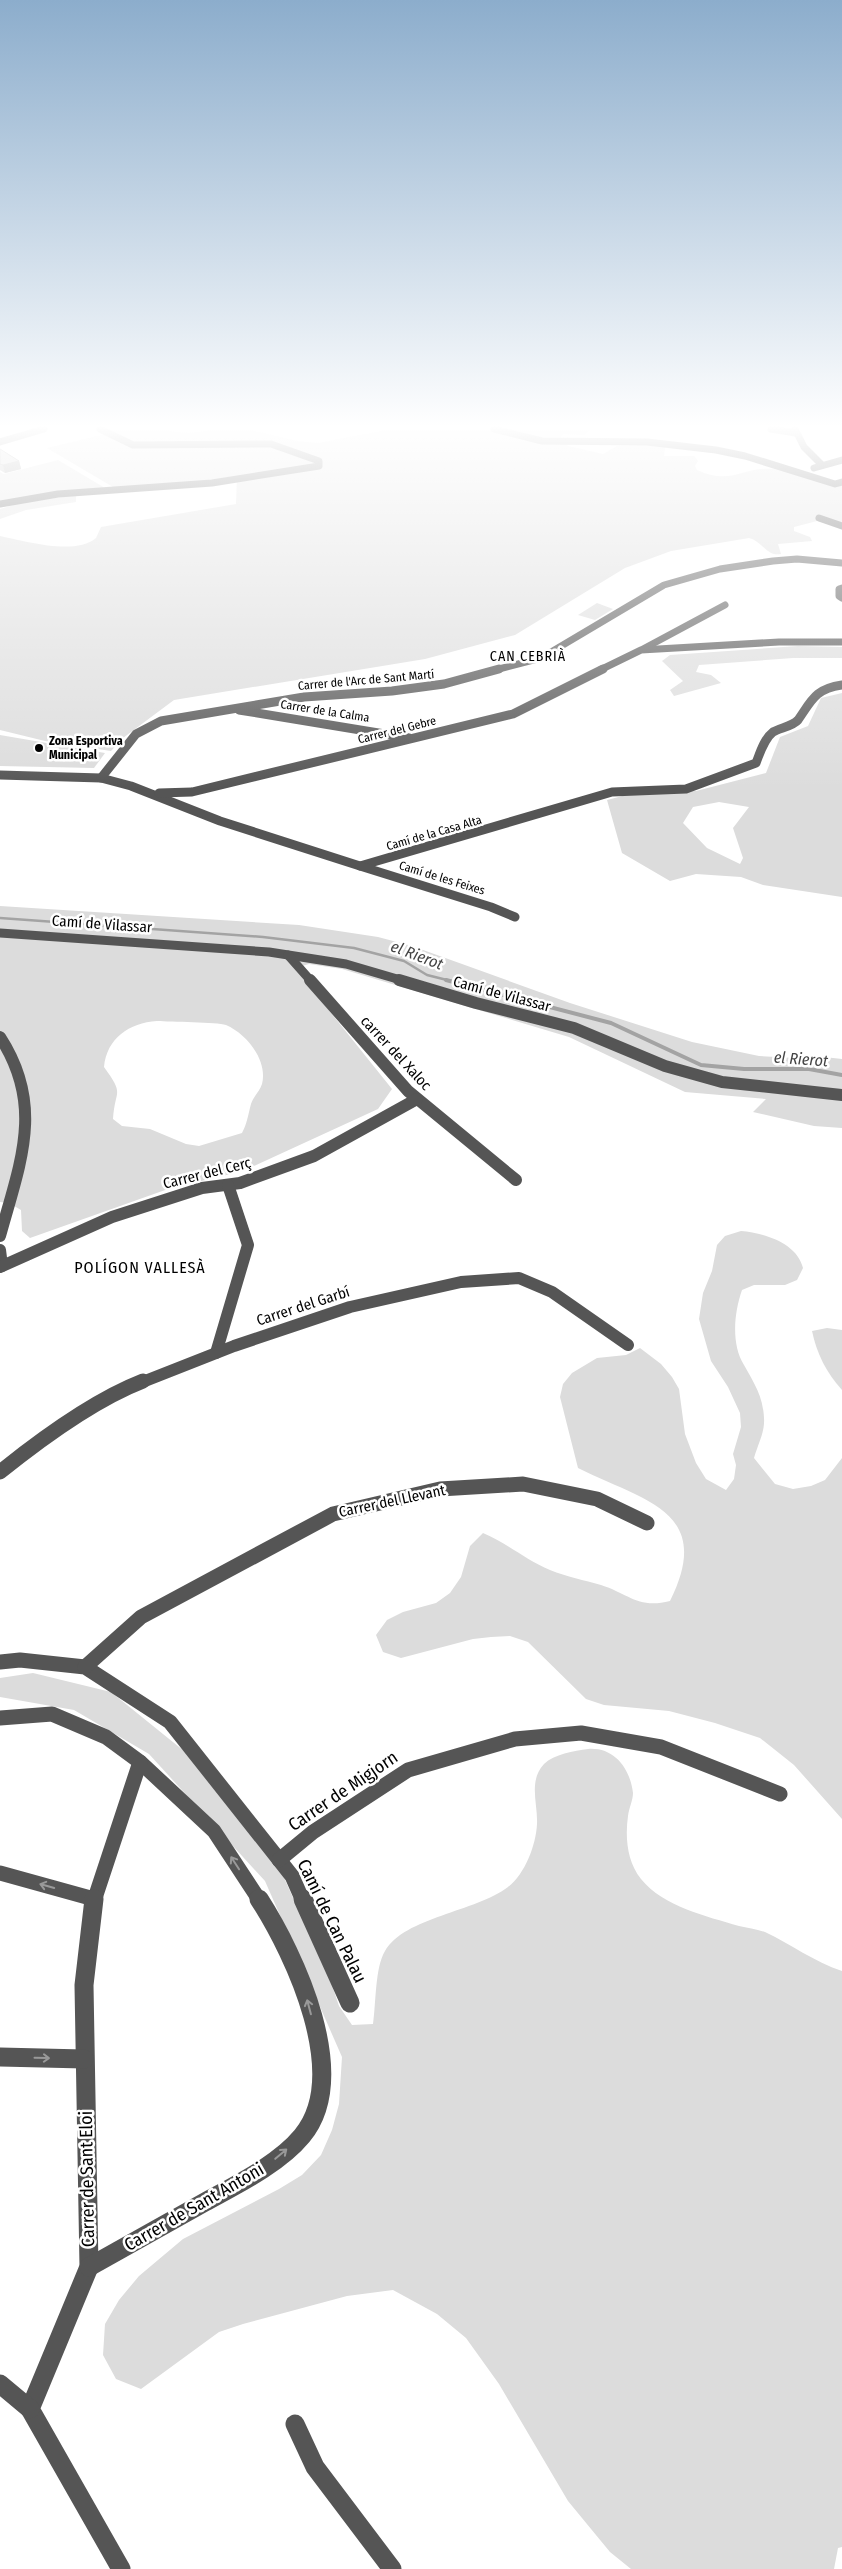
<svg xmlns="http://www.w3.org/2000/svg" width="842" height="2569" viewBox="0 0 842 2569" font-family="'Fira Sans Condensed',sans-serif">
<style>
.green{fill:#dcdcdc;fill-rule:evenodd}
.lines{fill:none;stroke-linecap:round;stroke-linejoin:round}
.stream-far1{stroke:#a3a3a3;stroke-width:2.5}
.stream{stroke:#a3a3a3;stroke-width:4}
.minor-far4{stroke:#555;stroke-width:7}
.minor-far3{stroke:#555;stroke-width:9}
.minor-far2{stroke:#555;stroke-width:12}
.minor-far1{stroke:#555;stroke-width:15}
.minor{stroke:#555;stroke-width:19}
.wall{fill:#a9a9a9}
.shaded-wall{fill:#898989}
.building{fill:#c4c4c4;stroke:#898989}
.oneway{stroke:#999}
.poi-dot{fill:#000;stroke:#fff;stroke-width:2}
.labels{text-anchor:middle;dominant-baseline:central;stroke-width:5;stroke-linejoin:round;paint-order:stroke}
.far-street-label{font-size:12px;fill:#000;stroke:#fff}
.far-poi-label{font-size:12px;font-weight:bold;fill:#000;stroke:#fff;text-anchor:start}
.far-neighbourhood-label{font-size:14px;letter-spacing:1px;fill:#000;stroke:#fff}
.street-label{font-size:15px;fill:#000;stroke:#fff}
.water-label{font-size:16px;font-style:italic;fill:#444;stroke:#fff}
.neighbourhood-label{font-size:16px;letter-spacing:1px;fill:#000;stroke:#fff}
.near-street-label{font-size:18px;fill:#000;stroke:#fff}
</style>
<rect width="100%" height="100%" fill="#fff"/>
<g class="green">
<path d="M110,429H155L188,433L219,429H247L297,441L318,443L391,429H592L584,435L564,434L560,437L568,446L603,454L617,446L649,445L665,447L664,456H694L698,461L695,466L697,470C732,486 744,466 774,469C796,472 817,485 842,486V522L817,521L794,527V531L810,537L812,541L778,544L781,554C767,557 762,541 749,538L671,551L625,568L515,635L425,659L174,700L123,738L111,751L45,741L0,730V536C25,541 75,556 96,538L101,527L236,504L237,476L183,484L113,487L47,448L110,433Z"/>
<path d="M58,460L105,488L0,503V472L4,474Z"/>
<path d="M76,495V502L26,510L0,519V509L20,503Z"/>
<path d="M597,603L613,609L595,620L578,615Z"/>
<path d="M798,646L842,647V658H793L699,665L696,672L711,675L721,683L674,696L670,690L683,681L662,661L670,655Z"/>
<path d="M842,693V897L763,885L741,877L696,874L670,881L622,853L607,800L634,793L696,791L766,773L780,737L808,726L821,698ZM719,802L749,807L733,828L743,858L740,864L707,848L683,823L693,807Z"/>
<path d="M0,735L105,753L94,768L0,766Z"/>
<path d="M0,906L299,925L378,937L412,946L570,1003L692,1042L759,1056L795,1058L806,1055L842,1059V1128L814,1126L753,1112L766,1099L685,1092L569,1037L342,969L309,964L295,968L392,1089L378,1109L243,1171L168,1189L30,1238L22,1231L21,1210L9,1203L0,1202ZM157,1021C170,1022 217,1022 226,1025C247,1034 268,1061 262,1084C260,1091 253,1097 251,1104C248,1115 247,1124 242,1133L199,1146L186,1144L150,1129L122,1126L113,1119C115,1088 125,1096 104,1067C107,1038 129,1023 157,1021Z"/>
<path d="M741,1231C765,1233 797,1243 803,1268L797,1280L785,1285H754L742,1290C734,1313 731,1344 744,1365C754,1383 763,1396 764,1418C765,1432 758,1444 754,1458L775,1484L793,1489L811,1486L825,1480L842,1458V1819L794,1765L760,1738L715,1723L669,1711L604,1705L586,1699L528,1642L510,1636L491,1637L473,1639L401,1658L383,1652L376,1635L387,1620L403,1612L436,1603L450,1593L461,1577L470,1546L483,1533C507,1543 526,1560 550,1570C567,1577 584,1580 601,1585C629,1594 638,1609 670,1601C716,1509 640,1500 578,1468L560,1397L563,1384L572,1373L597,1358L626,1355L640,1348L661,1364L672,1377L679,1389L685,1434L696,1463L706,1479L726,1490L734,1479L736,1465L733,1454L741,1427L740,1413L728,1387L711,1361L699,1319L703,1293L712,1271L717,1245L725,1236Z"/>
<path d="M827,1328L842,1330V1390C826,1372 817,1354 812,1331Z"/>
<path d="M33,1673L111,1692L184,1751L281,1871L332,1985L339,2006L352,2025L373,2024C376,2004 375,1967 385,1951C405,1917 475,1912 508,1887C525,1874 536,1845 537,1824C538,1804 528,1781 544,1764C554,1754 574,1751 588,1749C614,1747 630,1768 633,1793C633,1800 629,1808 628,1816C625,1837 627,1862 641,1879C664,1907 706,1916 739,1926C747,1928 757,1929 765,1932C791,1944 814,1962 842,1971V2547L838,2548L834,2569H631L610,2552L568,2501L499,2384L466,2338L437,2314L393,2290L347,2296L243,2324L219,2332L141,2389L116,2379L103,2355L105,2324L119,2300L139,2276L183,2239L279,2189L302,2175L321,2155L332,2130L339,2104L342,2057L265,1881L149,1754L74,1710L0,1697V1678Z"/>
</g>
<g class="lines">
<path class="stream-far1" d="M0,918L263,937L354,948L404,961L427,975L451,981"/>
<path class="stream" d="M446,980L611,1023L701,1065L744,1069H809L842,1075"/>
<g class="minor-far4">
<path d="M494,429L542,441L647,442L716,450L745,456L835,484L842,482"/>
<path d="M771,429L796,433"/>
<path d="M795,429L804,447L822,465"/>
<path d="M0,442L44,429"/>
<path d="M814,468L842,460"/>
<path d="M0,504L58,494L212,483L319,466V461L271,444L133,445L100,429"/>
<path d="M819,518L842,526"/>
<path d="M842,588L839,589V596L842,598"/>
<path d="M643,649L725,605"/>
<path d="M495,670L541,658L664,585L720,569L773,561L797,559L842,563"/>
<path d="M600,670L641,650L779,642H842"/>
</g>
<g class="minor-far3">
<path d="M239,710L409,738"/>
<path d="M0,775L101,778L131,786L220,821L360,866L612,792L686,789L756,763C760,753 764,739 773,732C780,728 793,726 798,720C812,700 815,689 842,685"/>
<path d="M101,778L136,734L161,721L304,697L392,691L444,684L499,669"/>
<path d="M159,793L192,792L513,714L603,669"/>
<path d="M360,866L491,907L515,917"/>
<path d="M0,933L269,952L346,964L404,981"/>
<path d="M288,955L311,981"/>
</g>
<g class="minor-far2">
<path d="M310,980L408,1091L516,1180"/>
<path d="M399,980L476,1003L574,1028L665,1066L722,1082L842,1095"/>
<path d="M0,1037C45,1106 20,1163 0,1236"/>
<path d="M0,1250L2,1266"/>
<path d="M0,1267L112,1217L202,1188L240,1183L314,1156L417,1099"/>
<path d="M216,1353L248,1245L228,1185"/>
<path d="M140,1383L234,1346L350,1307L461,1282L519,1278L552,1292L628,1345"/>
</g>
<g class="minor-far1">
<path d="M0,1472C41,1439 94,1400 143,1381"/>
<path d="M0,1662L20,1660L85,1667L170,1722L292,1876L303,1901"/>
<path d="M85,1667L141,1617L333,1514L440,1489L523,1484L597,1499L647,1523"/>
<path d="M0,1718L52,1714L106,1737L140,1762L214,1831L260,1901"/>
<path d="M279,1860L313,1832L408,1770L515,1739L581,1733L661,1747L780,1794"/>
<path d="M0,1873L94,1899"/>
<path d="M94,1901L140,1762"/>
</g>
<g class="minor">
<path d="M94,1899L84,1985L89,2267L30,2409L121,2569"/>
<path d="M303,1899L350,2003"/>
<path d="M0,2057L84,2059"/>
<path d="M89,2267C128,2245 166,2224 205,2202C236,2185 279,2164 302,2136C352,2076 295,1955 259,1899"/>
<path d="M0,2384L30,2409"/>
<path d="M295,2424L315,2467L392,2569"/>
</g>
</g>
<path class="wall" d="M0,449L19,461L21,469L5,473L0,470Z"/>
<path class="shaded-wall" d="M19,461L21,469L5,473L3,465Z"/>
<path class="building" d="M0,449L19,461L3,465L0,464Z"/>
<defs><path id="oneway-shaft" d="M-6 0H5M1.5-3L5.5 0L1.5 3" fill="none" stroke-width="1.6" stroke-linecap="round" stroke-linejoin="round" transform="scale(1.25)"/></defs>
<g class="oneway">
<use href="#oneway-shaft" transform="translate(235 1863) rotate(-123)"/>
<use href="#oneway-shaft" transform="translate(47 1886) rotate(-164)"/>
<use href="#oneway-shaft" transform="translate(309 2007) rotate(-105)"/>
<use href="#oneway-shaft" transform="translate(42 2058) rotate(1)"/>
<use href="#oneway-shaft" transform="translate(281 2154) rotate(-40)"/>
</g>
<linearGradient id="sky" x2="0" y2="1"><stop stop-color="#8cadcc"/><stop offset="0.54" stop-color="#fff"/><stop offset="1" stop-color="#fff" stop-opacity="0"/></linearGradient>
<rect width="842" height="789" fill="url(#sky)"/>
<circle class="poi-dot" cx="39" cy="748" r="5"/>
<g class="labels">
<g class="far-street-label">
<text transform="translate(366 680) rotate(-5)">Carrer de l'Arc de Sant Martí</text>
<text transform="translate(325 711) rotate(9)">Carrer de la Calma</text>
<text transform="translate(397 730) rotate(-14)">Carrer del Gebre</text>
<text transform="translate(434 833) rotate(-16)">Camí de la Casa Alta</text>
<text transform="translate(442 878) rotate(17)">Camí de les Feixes</text>
</g>
<g class="far-poi-label">
<text x="49" y="741">Zona Esportiva<tspan x="49" dy="14">Municipal</tspan></text>
</g>
<g class="far-neighbourhood-label">
<text x="528" y="656">CAN CEBRIÀ</text>
</g>
<g class="street-label">
<text transform="translate(102 924) rotate(4)">Camí de Vilassar</text>
<text transform="translate(502 994) rotate(15)">Camí de Vilassar</text>
<text transform="translate(396 1053) rotate(47)">carrer del Xaloc</text>
<text transform="translate(207 1173) rotate(-14)">Carrer del Cerç</text>
<text transform="translate(303 1306) rotate(-18)">Carrer del Garbí</text>
<text transform="translate(392 1501) rotate(-12)">Carrer del Llevant</text>
</g>
<g class="water-label">
<text transform="translate(417 955) rotate(21)">el Rierot</text>
<text transform="translate(801 1059) rotate(4)">el Rierot</text>
</g>
<g class="neighbourhood-label">
<text x="140" y="1267">POLÍGON VALLESÀ</text>
</g>
<g class="near-street-label">
<text transform="translate(343 1791) rotate(-34)">Carrer de Migjorn</text>
<text transform="translate(332 1921) rotate(64)">Camí de Can Palau</text>
<text transform="translate(87 2179) rotate(-91)">Carrer de Sant Eloi</text>
<text transform="translate(194 2207) rotate(-30)">Carrer de Sant Antoni</text>
</g>
</g>
</svg>
